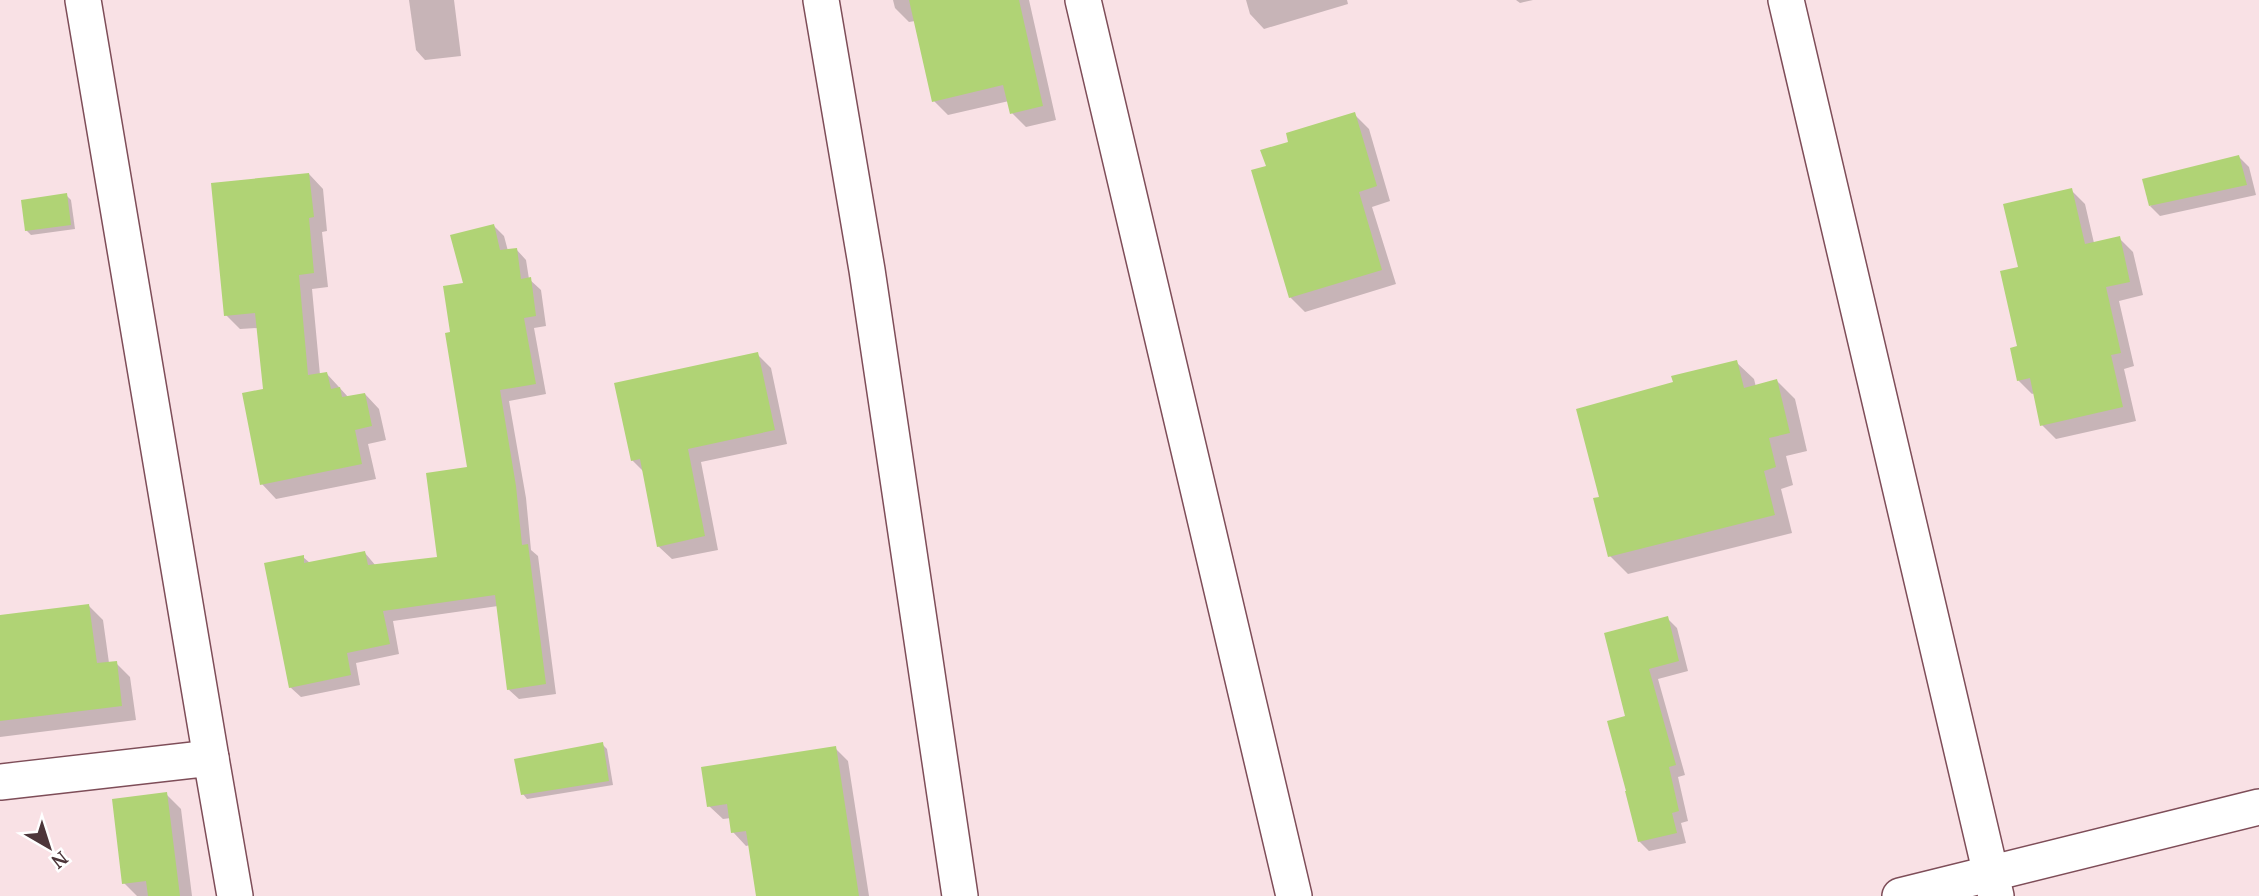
<svg xmlns="http://www.w3.org/2000/svg" width="2259" height="896" viewBox="0 0 2259 896" font-family="'PT Serif',serif">
<style>
.shadow{fill:#0003}
.building{fill:#b0d375}
.lines{fill:none;stroke-linecap:round;stroke-linejoin:round}
.street-casing{stroke:#7e4d58;stroke-width:38}
.street{stroke:#fff;stroke-width:35}
</style>
<rect width="100%" height="100%" fill="#f9e1e5"/>
<g class="shadow">
<path d="M409,0H454L461,56L425,60L416,50Z"/>
<path d="M893,0H1029L1056,120L1026,127L1012,113L1009,101L948,115L934,101L915,21L909,22L895,8Z"/>
<path d="M1246,0H1347L1348,4L1264,29L1250,14Z"/>
<path d="M1516,0H1533L1520,3Z"/>
<path d="M1354,114L1369,129L1390,201L1372,207L1396,284L1305,312L1290,297L1268,167L1290,143Z"/>
<path d="M2239,157L2249,167L2256,195L2160,216L2150,206Z"/>
<path d="M309,174L323,189L327,231L322,232L328,287L312,289L320,375L327,374L349,398L365,394L379,409L386,440L368,444L376,479L276,499L262,484L265,390L258,328L240,329L226,315Z"/>
<path d="M2071,190L2085,204L2094,243L2119,238L2133,252L2143,295L2119,301L2134,366L2124,369L2136,421L2056,439L2042,425L2035,393L2032,394L2018,380L2020,268Z"/>
<path d="M66,195L71,200L75,229L31,235L26,230Z"/>
<path d="M494,226L504,236L508,251L516,249L526,260L529,279L541,290L546,326L534,328L546,394L509,401L526,498L531,550L538,556L556,694L519,699L508,689L498,606L393,621L399,654L356,663L360,685L301,697L290,687L303,557L310,563L365,553L376,566L439,558L469,469L452,334L466,284Z"/>
<path d="M757,354L771,368L787,444L701,462L718,550L672,559L658,546L644,472L632,460Z"/>
<path d="M1736,362L1754,379L1756,387L1777,381L1795,399L1807,451L1786,456L1793,485L1781,489L1792,533L1628,574L1610,556L1601,498L1675,383Z"/>
<path d="M89,606L103,620L109,663H116L130,677L136,720L0,737V616Z"/>
<path d="M1667,618L1677,628L1688,671L1658,679L1685,775L1678,777L1688,821L1681,823L1686,843L1649,851L1639,841L1627,717Z"/>
<path d="M602,744L607,749L613,785L527,799L523,794Z"/>
<path d="M835,748L848,761L869,896H758L750,845L746,846L733,832L731,818L723,819L709,806Z"/>
<path d="M166,794L181,809L192,896H137L124,883Z"/>
</g>
<g class="building">
<path d="M909,0H1019L1043,106L1010,114L1003,85L932,102Z"/>
<path d="M1355,112L1377,186L1359,192L1382,270L1289,298L1251,170L1266,166L1260,150L1288,142L1286,133Z"/>
<path d="M2239,155L2247,185L2149,206L2142,179Z"/>
<path d="M309,173L314,217L309,218L314,273L299,275L308,375L327,372L331,389L340,387L342,397L365,393L372,426L355,430L362,464L260,485L242,393L263,389L255,313L224,316L211,183Z"/>
<path d="M2072,188L2085,244L2120,236L2130,282L2106,287L2121,353L2111,355L2123,407L2040,426L2030,378L2017,381L2010,348L2017,346L2000,271L2018,267L2003,204Z"/>
<path d="M67,193L71,225L25,231L21,200Z"/>
<path d="M494,224L500,250L517,248L521,279L531,277L536,316L524,318L536,384L500,390L516,486L522,545L528,544L546,684L507,690L495,595L383,611L390,644L347,653L351,675L289,688L264,563L304,555V563L365,551L368,565L437,557L426,473L467,467L445,333L450,332L443,286L463,283L450,235Z"/>
<path d="M758,352L775,430L688,449L705,536L657,547L640,459L631,461L614,383Z"/>
<path d="M1737,360L1744,388L1777,379L1790,433L1769,438L1776,467L1764,471L1775,515L1608,557L1593,498L1599,497L1576,409L1673,382L1671,376Z"/>
<path d="M89,604L97,663L117,661L122,706L0,721V615Z"/>
<path d="M1668,616L1679,661L1649,669L1676,765L1669,767L1679,811L1672,813L1677,833L1638,842L1625,791H1626L1607,721L1625,716L1604,633Z"/>
<path d="M603,742L609,781L521,795L514,759Z"/>
<path d="M836,746L859,896H756L746,831L731,833L727,804L707,807L701,767Z"/>
<path d="M167,792L180,896H148L146,881L122,884L112,799Z"/>
</g>
<g class="lines">
<defs>
<g id="street">
<path d="M83,0L211,758"/>
<path d="M821,0L867,270L960,896"/>
<path d="M1083,0L1294,896"/>
<path d="M1786,0L1996,896"/>
<path d="M0,782L211,758L235,896"/>
<path d="M1900,896L2259,807"/>
</g>
</defs>
<use href="#street" class="street-casing"/>
<use href="#street" class="street"/>
</g>
<g transform="translate(49 847) rotate(141)" stroke="#ffffff" stroke-width="5" paint-order="stroke">
<path d="M0-5L12 26L0 18L-12 26Z" fill="#4d363a"/>
<text y="-10" font-size="19" font-weight="bold" text-anchor="middle" fill="#4d363a">N</text>
</g>
</svg>
